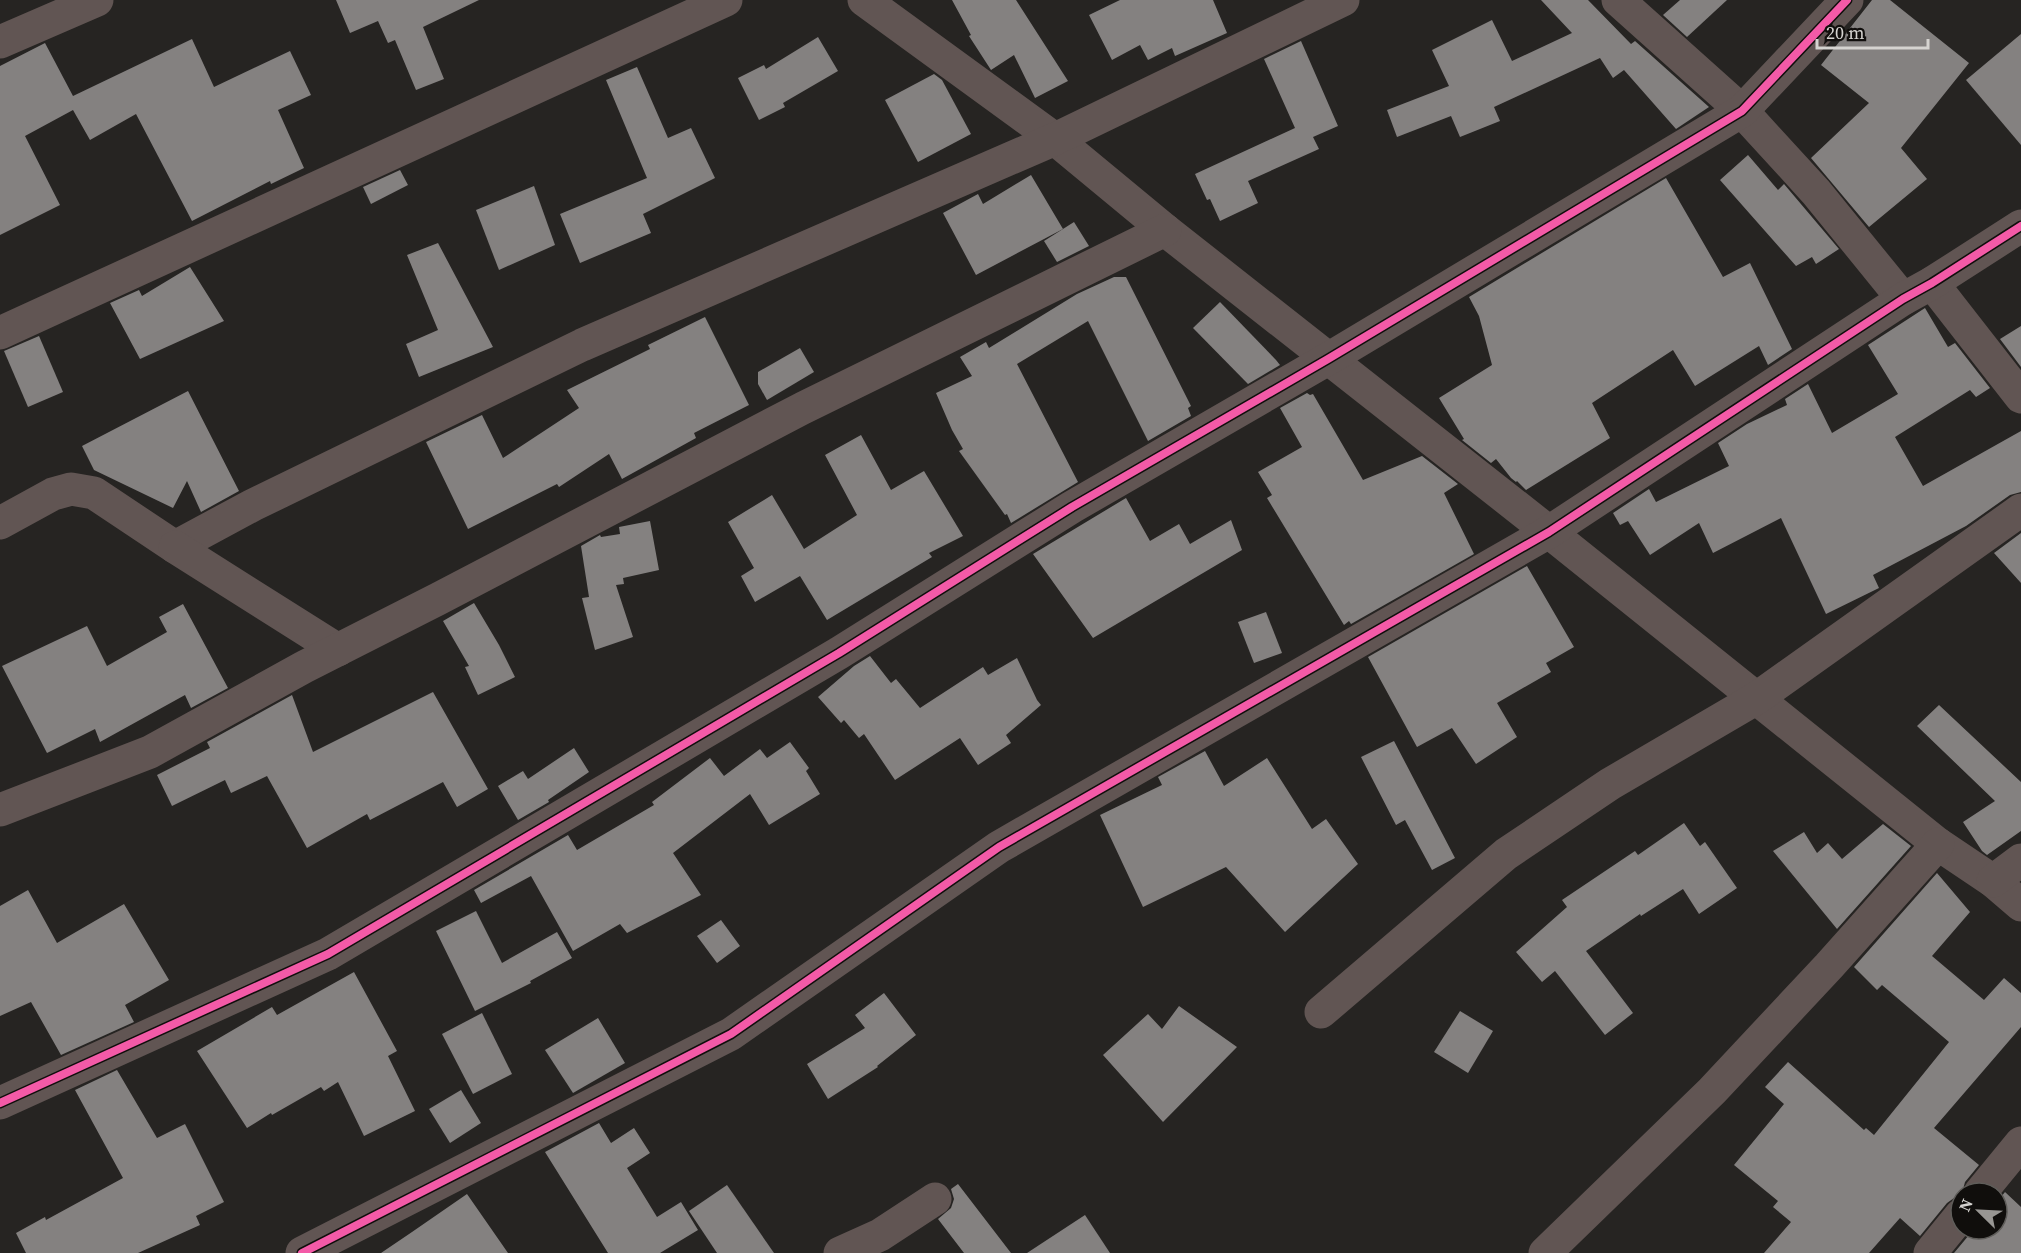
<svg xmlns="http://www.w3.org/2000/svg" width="2021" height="1253" viewBox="0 0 2021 1253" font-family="'Source Serif 4',serif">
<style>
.building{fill:#848180}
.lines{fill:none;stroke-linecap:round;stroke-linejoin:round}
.minor{stroke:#615553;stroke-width:33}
.cycleway-casing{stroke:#100e0c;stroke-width:11}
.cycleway{stroke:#f35aa7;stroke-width:8}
</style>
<rect width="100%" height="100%" fill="#262422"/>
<g class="building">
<path d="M336,0H479L423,27L444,79L416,90L395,40L388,43L378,21L350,33Z"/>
<path d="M952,0H1016L1068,81L1035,98L1014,55L991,70L969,36L971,35Z"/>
<path d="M1120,0H1213L1227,33L1175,56L1172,48L1148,60L1140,45L1112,60L1089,15Z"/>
<path d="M1541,0H1588L1631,44L1635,41L1709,107L1676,129L1624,70L1613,78L1600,58L1494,107L1500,121L1460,137L1451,116L1397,137L1387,110L1449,86L1432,50L1492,20L1512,61L1572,33Z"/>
<path d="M1680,0H1727L1687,37L1663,15Z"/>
<path d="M1872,0H1890L1969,63L1901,148L1927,179L1869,227L1811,158L1869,103L1821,65Z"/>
<path d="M2021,34V145L1966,80Z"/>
<path d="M818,37L838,71L783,103L785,107L759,120L738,78L764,65L766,69Z"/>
<path d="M192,39L214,87L290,51L311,95L278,110L304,168L271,184L270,181L192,221L136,114L90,140L73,110L25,136L60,205L0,235V66L45,43L73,96Z"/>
<path d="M1301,41L1338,126L1313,137L1319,149L1248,181L1258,203L1220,221L1210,199L1207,200L1195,174L1295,128L1264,59Z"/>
<path d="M637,67L668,138L691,128L715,178L643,214L651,233L580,263L560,214L647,178L606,80Z"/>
<path d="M934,74L942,80L971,134L918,162L885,100Z"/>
<path d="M1748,155L1778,190L1784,184L1839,249L1816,264L1812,257L1796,266L1720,180Z"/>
<path d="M400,170L408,185L371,204L363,187Z"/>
<path d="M1031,175L1063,229L976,275L943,213L978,194L983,204Z"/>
<path d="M1666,178L1723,277L1750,263L1792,349L1768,365L1759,346L1695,386L1673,350L1592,403L1610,438L1526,490L1517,481L1516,482L1511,478L1496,459L1491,463L1462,440L1464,439L1439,398L1492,365L1479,316L1469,297Z"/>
<path d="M534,186L555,245L499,270L476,210Z"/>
<path d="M1074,222L1089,246L1057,262L1044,241Z"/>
<path d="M438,243L493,347L419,377L406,344L438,330L407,255Z"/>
<path d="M190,267L224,321L140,359L110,303L139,290L142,296Z"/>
<path d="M1114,277H1126L1191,406L1188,408L1191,416L1148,441L1088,321L1017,364L1078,482L1011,523L1007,514L1005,515L959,451L963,449L952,430L936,393L972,376L960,357L986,342L989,348L1077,294Z"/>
<path d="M1220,302L1276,360L1280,365L1248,384L1193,328Z"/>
<path d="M1925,308L1948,347L1955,343L1990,388L1976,397L1970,390L1895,437L1923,486L2021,431V492L2010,495L1966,526L1873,575L1879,588L1826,614L1781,518L1713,553L1699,523L1650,555L1628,521L1620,525L1613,513L1649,489L1656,502L1729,466L1718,443L1747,424L1787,405L1785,399L1808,384L1832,433L1898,394L1868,345Z"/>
<path d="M705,317L749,405L694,433L696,438L622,479L609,454L559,487L557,484L468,529L426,442L482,415L503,458L579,408L567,390L650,349L648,345Z"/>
<path d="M2021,326V367L2000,339Z"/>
<path d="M39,336L63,392L28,407L4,351Z"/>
<path d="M800,348L814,372L767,400L758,384V372Z"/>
<path d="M188,391L239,491L201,512L187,481L173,508L94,470L82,446Z"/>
<path d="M1307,393L1310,395L1313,394L1363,480L1422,456L1458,484L1444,493L1474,554L1351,624L1349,621L1344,625L1267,498L1272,495L1258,472L1302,447L1280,408Z"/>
<path d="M861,435L891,490L924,471L963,536L929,553L932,557L827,620L800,576L755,602L741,576L754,568L728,522L772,495L804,549L857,515L825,455Z"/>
<path d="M1126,498L1150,541L1179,524L1190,544L1231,520L1242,550L1093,638L1033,554Z"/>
<path d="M650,521L659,570L623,578L624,584L616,585L633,637L595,650L582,598L589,597L581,546L600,535L601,537L620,534L619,527Z"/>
<path d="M2021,533V583L1994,553Z"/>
<path d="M1527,566L1574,647L1546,663L1551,672L1497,703L1517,737L1476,764L1452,728L1417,747L1368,657Z"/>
<path d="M474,603L499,645L515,677L478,695L465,667L469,666L443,621Z"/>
<path d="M183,604L228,688L191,708L185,695L100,742L95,729L47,753L2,666L87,626L107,666L167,632L159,617Z"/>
<path d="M1266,612L1282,653L1254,663L1238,622Z"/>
<path d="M870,656L891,683L896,679L920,708L983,667L988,675L1017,658L1037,700L1041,705L1006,735L1011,743L978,765L960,738L895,780L864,734L859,738L844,720L841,723L818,697L854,666Z"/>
<path d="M433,692L488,789L457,807L443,782L370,820L367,814L307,848L267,776L231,793L225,780L172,806L157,775L210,748L207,742L292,695L313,752Z"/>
<path d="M1939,705L2021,782V831L1987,855L1982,851L1963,822L1995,801L1917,726Z"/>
<path d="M1394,741L1455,858L1432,870L1405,820L1396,825L1361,757Z"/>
<path d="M790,742L809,768L806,771L820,794L769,825L750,794L673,853L701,895L627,933L620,924L573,951L531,876L481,903L474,890L568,835L577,850L654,805L652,802L710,758L724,776L760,749L767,758Z"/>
<path d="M574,748L589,772L548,800L549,802L518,820L498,786L523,771L528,779Z"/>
<path d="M1205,751L1224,786L1267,758L1312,829L1326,819L1358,864L1285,932L1226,867L1143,907L1100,815L1162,785L1158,777Z"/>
<path d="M1684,823L1700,846L1705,842L1737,888L1699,914L1683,889L1641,916L1640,914L1586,951L1633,1013L1605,1035L1555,971L1542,982L1516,952L1567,907L1562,900L1635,851L1638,855Z"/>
<path d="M1883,824L1911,846L1837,929L1773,851L1804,832L1817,853L1828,843L1842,859Z"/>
<path d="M1937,873L1970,912L1932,956L1984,1000L2004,978L2021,993V1027L1934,1128L1979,1165L1965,1182L1961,1197L1954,1198L1947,1203L1920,1236L1900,1218L1869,1253H1764L1791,1222L1773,1207L1778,1201L1734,1165L1784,1104L1765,1087L1788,1062L1864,1130L1866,1128L1874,1135L1949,1042L1882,985L1877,990L1854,967Z"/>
<path d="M28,890L57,943L124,904L169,980L125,1005L134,1022L61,1055L31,1002L0,1016V906Z"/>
<path d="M476,911L502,963L557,932L572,958L530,981L531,983L475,1011L436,931Z"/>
<path d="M721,920L740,946L717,963L697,936Z"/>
<path d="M354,972L397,1051L388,1056L415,1111L364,1136L338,1082L324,1091L321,1087L272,1115L271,1113L247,1128L197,1051L272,1007L277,1015Z"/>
<path d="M884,993L916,1035L877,1066L878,1067L828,1099L807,1064L865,1028L855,1015Z"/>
<path d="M1179,1006L1237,1047L1163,1122L1103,1055L1148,1014L1162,1029Z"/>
<path d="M1460,1011L1493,1031L1468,1073L1434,1052Z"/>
<path d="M482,1013L512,1074L473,1094L442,1034Z"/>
<path d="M598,1018L625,1063L573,1093L545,1050Z"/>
<path d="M117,1070L157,1138L185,1124L224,1202L196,1216L200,1225L138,1253H26L16,1233L45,1217L46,1220L123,1178L75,1090Z"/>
<path d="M461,1090L481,1123L450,1143L429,1109Z"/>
<path d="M599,1123L611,1143L634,1128L650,1153L627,1168L657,1217L681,1202L698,1230L660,1253H608L545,1152Z"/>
<path d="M958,1184L1011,1253H964L938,1219L951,1208L954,1199L951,1189Z"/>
<path d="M727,1185L774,1253H717L689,1211Z"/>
<path d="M2005,1192L2021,1207V1253H1954L1974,1229H1997V1202Z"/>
<path d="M467,1194L508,1253H381L412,1232Z"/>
<path d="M1085,1215L1110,1253H1027Z"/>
</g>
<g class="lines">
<g class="minor">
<path d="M864,0L1055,139L1165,230L1549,532L1938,844L1993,881L2021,905"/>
<path d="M1618,0L1742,111L1816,192L1903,299"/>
<path d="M0,42L97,0"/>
<path d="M1932,283L2021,397"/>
<path d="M0,333L726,0"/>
<path d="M0,523L53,494L71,489L94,493L175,547L253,505L582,345L1055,139L1343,0"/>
<path d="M175,547L338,650"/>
<path d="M0,810L150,752L304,667L438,599L803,408L1165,230"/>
<path d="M1993,881L2021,860"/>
<path d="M1321,1012L1506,854L1610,784L1757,698L2021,510"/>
<path d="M0,1103L328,954L839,653L1072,507L1328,359L1742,111L1847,0"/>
<path d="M1980,1193L2021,1143"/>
<path d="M302,1253L731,1034L999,847L1549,532L1903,299L1932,283L2021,226"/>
<path d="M840,1253L880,1235L935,1199"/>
<path d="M1545,1253L1712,1091L1829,966L1938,844"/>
<path d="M1930,1253L1961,1215"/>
</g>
<defs>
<g id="cycleway">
<path d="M0,1103L328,954L839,653L1072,507L1328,359L1742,111L1847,0"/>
<path d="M302,1253L731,1034L999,847L1549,532L1903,299L1932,283L2021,226"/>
</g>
</defs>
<use href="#cycleway" class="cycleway-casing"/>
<use href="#cycleway" class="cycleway"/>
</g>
<g transform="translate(1979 1211) rotate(294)"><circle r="28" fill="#100e0c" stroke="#5f5d5a" stroke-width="1.5"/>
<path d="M0-4.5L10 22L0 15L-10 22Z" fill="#989693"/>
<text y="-9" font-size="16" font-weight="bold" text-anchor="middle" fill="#d5d3d0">N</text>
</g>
<path d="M1817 39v9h111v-9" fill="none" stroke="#d5d3d0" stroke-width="3"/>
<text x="1826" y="39" font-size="18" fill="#d5d3d0" stroke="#100e0c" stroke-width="4.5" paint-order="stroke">20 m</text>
</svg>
